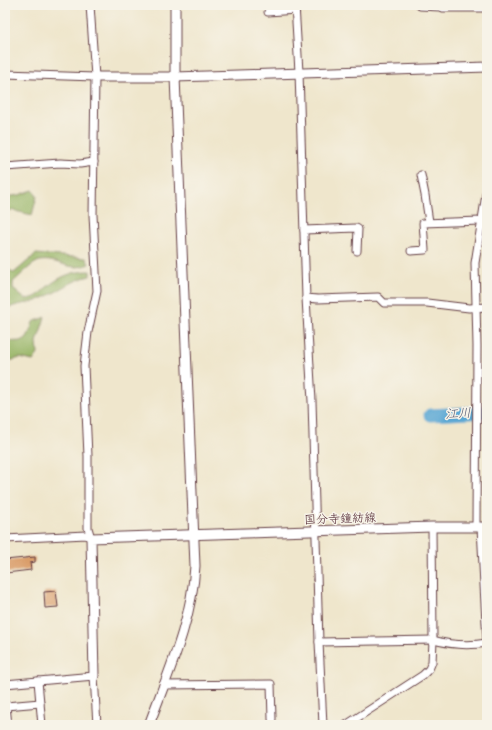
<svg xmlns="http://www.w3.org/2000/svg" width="492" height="730" viewBox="0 0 492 730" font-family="Delius,'Klee One',sans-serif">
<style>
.forest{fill:#99b668;stroke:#726a4a}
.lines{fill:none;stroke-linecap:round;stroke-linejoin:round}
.river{stroke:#5ba8d4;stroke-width:13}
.building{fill:#da9e6b}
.minor-casing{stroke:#633d43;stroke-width:9}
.tertiary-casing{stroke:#633d43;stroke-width:11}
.minor{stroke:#fff;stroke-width:7}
.tertiary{stroke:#fff;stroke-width:9}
.labels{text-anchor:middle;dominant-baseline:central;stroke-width:3;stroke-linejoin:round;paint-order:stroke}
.street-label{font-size:12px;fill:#4a1f2b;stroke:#f7f3e8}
.water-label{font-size:13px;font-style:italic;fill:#51566f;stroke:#f7f3e8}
</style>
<rect width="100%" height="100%" fill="#f7f3e8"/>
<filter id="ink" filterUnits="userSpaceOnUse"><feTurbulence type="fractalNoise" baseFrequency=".025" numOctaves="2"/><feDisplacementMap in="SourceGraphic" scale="8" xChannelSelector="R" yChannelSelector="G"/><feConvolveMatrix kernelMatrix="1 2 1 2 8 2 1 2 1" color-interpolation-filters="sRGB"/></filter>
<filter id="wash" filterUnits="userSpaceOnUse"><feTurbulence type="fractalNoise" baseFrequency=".012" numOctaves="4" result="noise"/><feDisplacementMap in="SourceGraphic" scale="16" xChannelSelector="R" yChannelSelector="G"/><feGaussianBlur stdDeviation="0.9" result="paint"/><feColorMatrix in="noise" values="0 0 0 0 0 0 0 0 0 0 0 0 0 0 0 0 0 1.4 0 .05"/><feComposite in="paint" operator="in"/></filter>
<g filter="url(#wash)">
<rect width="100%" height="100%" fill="#efe6cc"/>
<g class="forest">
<path d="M33,190L37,196L32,215L11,210L5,213V197L19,195Z"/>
<path d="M36,254L86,258L89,264C70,273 58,258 40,261C33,262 19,277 13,282V289L25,299C41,298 39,292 51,284C63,275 75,271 90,271V276C71,280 59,292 41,299C29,305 19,302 5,310V267L14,273Z"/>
<path d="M45,317L37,342L38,354L33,361L20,358L5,362V341C25,342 27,342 33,322Z"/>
</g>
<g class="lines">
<path class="river" d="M430,415L487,412"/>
</g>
<g id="blocks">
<g class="building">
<path d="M35,557V562L30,563L31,570L6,573L5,560Z"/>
<path d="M56,591L58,607L45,608L44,592Z"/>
</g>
</g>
</g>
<g filter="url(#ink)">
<use href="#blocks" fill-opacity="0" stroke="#633d43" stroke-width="1"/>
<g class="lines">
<defs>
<g id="minor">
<path d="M90,5L95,77L93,215L97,291L88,332L84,366L88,456V528L91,538"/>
<path d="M295,5L299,72L306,298L312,401L319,642L323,725"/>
<path d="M420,6L440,7L443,8H487"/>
<path d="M268,12L296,10"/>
<path d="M5,74L95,77"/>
<path d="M5,167L60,163L80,164L94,162"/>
<path d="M421,175L425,195L429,222"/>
<path d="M304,230L356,228L358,229L357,251"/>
<path d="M411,251L425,250L423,223L481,221"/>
<path d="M306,298L318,299L378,297L384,303H427L469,308L487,307"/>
<path d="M476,527L477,346L475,263L487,188"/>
<path d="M481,527L487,643"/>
<path d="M5,539L86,535L91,538"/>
<path d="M319,642L433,640C451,645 469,646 487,643"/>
<path d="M38,681L42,725"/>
<path d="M5,684L94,676L97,725"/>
<path d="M163,685L271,684L272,719"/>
<path d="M8,725L6,706L40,703"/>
<path d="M346,725L423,675L429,669L432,662L433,640L432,527"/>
</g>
<g id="tertiary">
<path d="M95,77H175L487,67"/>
<path d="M94,676L91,538L432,527H487"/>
<path d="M149,725C168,673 192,621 195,566L175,77V5"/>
</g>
</defs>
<use href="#minor" class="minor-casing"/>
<use href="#tertiary" class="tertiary-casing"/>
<use href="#minor" class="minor"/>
<use href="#tertiary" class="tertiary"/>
</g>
</g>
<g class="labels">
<g class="street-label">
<text transform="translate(340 518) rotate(-2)">国分寺鐘紡線</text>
</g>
<g class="water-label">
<text transform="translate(458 413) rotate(-3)">江川</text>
</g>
</g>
<rect width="492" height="730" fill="none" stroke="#f7f3e8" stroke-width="20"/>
</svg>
